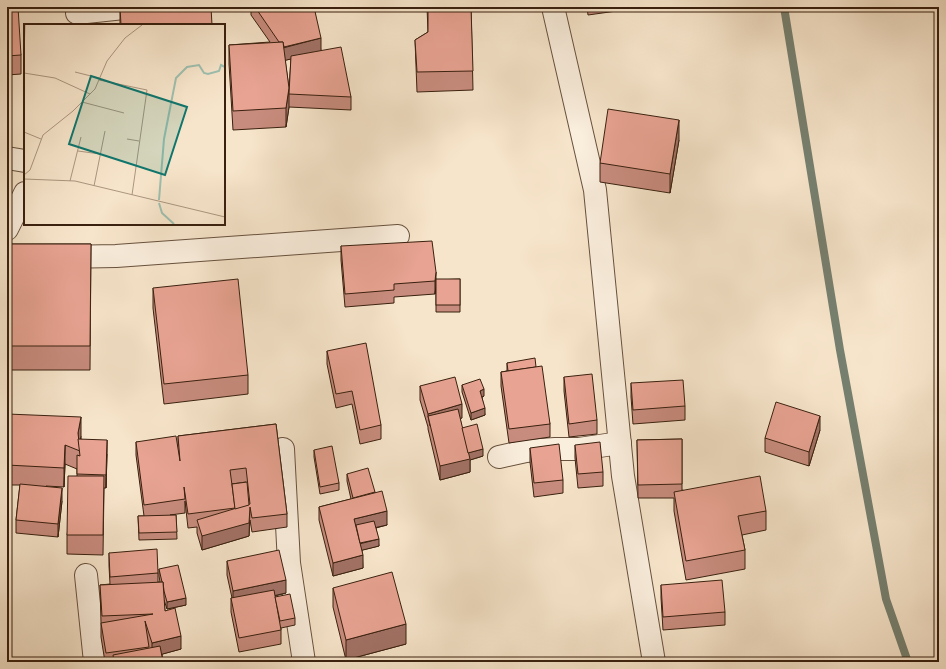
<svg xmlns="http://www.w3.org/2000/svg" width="946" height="669" viewBox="0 0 946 669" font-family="'Sorts Mill Goudy',serif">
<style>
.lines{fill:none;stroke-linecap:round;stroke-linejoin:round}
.stream{stroke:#768070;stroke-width:8}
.minor-casing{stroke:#68513e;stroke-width:24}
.minor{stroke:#faeedd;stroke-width:22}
.wall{fill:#c88c7e;stroke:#39200f;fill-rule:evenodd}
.shaded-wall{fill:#a27266;stroke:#39200f}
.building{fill:#e8a392;stroke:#39200f}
.inset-river{fill:none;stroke:#9ec0b0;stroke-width:2}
.inset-road{fill:none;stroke:#ab9680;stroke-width:1}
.view{fill:#0f766e;fill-opacity:0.15;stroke:#0f766e;stroke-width:2}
.inset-edge{fill:none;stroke:#39200f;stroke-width:2}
</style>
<rect width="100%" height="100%" fill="#f7e5cb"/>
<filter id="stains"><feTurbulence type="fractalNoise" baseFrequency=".005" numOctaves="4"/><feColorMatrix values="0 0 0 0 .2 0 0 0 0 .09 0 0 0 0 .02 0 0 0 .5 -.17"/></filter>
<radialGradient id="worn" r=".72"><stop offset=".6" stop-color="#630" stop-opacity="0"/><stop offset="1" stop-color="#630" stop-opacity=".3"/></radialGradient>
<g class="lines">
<path class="stream" d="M784,7L840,350L886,599L908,662"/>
<defs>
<g id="minor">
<path d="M553,7L595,190L623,476L654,662"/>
<path d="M77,13L133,7"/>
<path d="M7,158L25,161"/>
<path d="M7,229L25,193"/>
<path d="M7,258L116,256L398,236"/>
<path d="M283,449L289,563L304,662"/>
<path d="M499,457L526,451L555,449H579L620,443"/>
<path d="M86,575L95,662"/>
</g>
</defs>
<use href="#minor" class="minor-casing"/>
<use href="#minor" class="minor"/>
</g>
<g class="wall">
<path d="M7,7L21,55V74L7,75Z"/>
<path d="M120,7L212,25H120Z"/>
<path d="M251,7H314L321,51L351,97V110L289,107L286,127L233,130L229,64V45L270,42L251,15ZM291,59L289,88L285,60Z"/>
<path d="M427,7H471L473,90L417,92L415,40L428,32Z"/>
<path d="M587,7H645L588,15Z"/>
<path d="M679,140L670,193L600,182V163Z"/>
<path d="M7,244H91L90,370H7Z"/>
<path d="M341,246L436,280L460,279V312H436V286L435,294L394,297V303L345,307L341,260Z"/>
<path d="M153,288L248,375V394L164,404L153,308Z"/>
<path d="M327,351L381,425V439L360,444L352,404L336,408L327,364Z"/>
<path d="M507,363L536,367L550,424V437L509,443L501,386V372L507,371Z"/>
<path d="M564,377L597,420V434L569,437L564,391Z"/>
<path d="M631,383L685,406V420L633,424L631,397Z"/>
<path d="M462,385L484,396L482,397L485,415L471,420L462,392Z"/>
<path d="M420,386L462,418H460L462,428L483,456L470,460V472L440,480L428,429V427L420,400Z"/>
<path d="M7,414L81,436V439L107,454L106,488H104L103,555L67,554V535L77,476V469L65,464L64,487L46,486L62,501L58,537L16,533V520L20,485H7Z"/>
<path d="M276,424L287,514V527L252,532L250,520L249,536L202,550L197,533V527L188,528L185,501V513L170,515H176L177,539L139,540L138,516H144L136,455V442L178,446V436ZM246,482V483L232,484Z"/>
<path d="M820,430L809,466L765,452V438Z"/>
<path d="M682,439V490L766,511V530L742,535L745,550V569L686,580L674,511V498H638L637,440Z"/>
<path d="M575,445L603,472V486L578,488L575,458Z"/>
<path d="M530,448L563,480V493L534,497L530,462Z"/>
<path d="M314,450L339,483V490L320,494L314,457Z"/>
<path d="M347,474L375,492L387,525L376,528L379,546L362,550L363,568L333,576L319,520V507L351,499L347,481Z"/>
<path d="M109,553L158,573V582H160L159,576V569L186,605L167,609L164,600L165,611L181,649L162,654L163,662H105L101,637V623L100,585L110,584L109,566Z"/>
<path d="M227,561L286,593L275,596V597L295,618V625L281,628V644L239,652L231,612V598H232L227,575Z"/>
<path d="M661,585L725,612V625L663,630L661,598Z"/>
<path d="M333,588L406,644L346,660L333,607Z"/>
</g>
<g class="shaded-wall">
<path d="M321,38V51L283,61V48Z"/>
<path d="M289,88V107L286,127V108Z"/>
<path d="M679,120V140L670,193V174Z"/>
<path d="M436,272V286L435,294V281Z"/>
<path d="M484,389V396L480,398V391Z"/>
<path d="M462,404V418L430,426L428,416V414Z"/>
<path d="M485,408V415L471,420V413Z"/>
<path d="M820,416V430L809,466V452Z"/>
<path d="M81,417V436L79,447L78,433Z"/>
<path d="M107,440V454L106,488V475Z"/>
<path d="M65,445V464L64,487V468Z"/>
<path d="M483,449V456L470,460V472L440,480V466L467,453Z"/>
<path d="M62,488V501L58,537V524Z"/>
<path d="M250,507L249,536L202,550V536Z"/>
<path d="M387,511V525L356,532L354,519Z"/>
<path d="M379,539V546L359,551V544Z"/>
<path d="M363,555V568L333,576V563Z"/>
<path d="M286,580V593L233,605V591Z"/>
<path d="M186,598V605L167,609V602Z"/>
<path d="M406,624V644L346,660V640Z"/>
<path d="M181,636V649L152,657V643Z"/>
</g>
<g class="building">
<path d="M7,7H18L21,55L7,56Z"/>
<path d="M120,7H211L212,25H121Z"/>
<path d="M255,7H314L321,38L284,47L283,42H279Z"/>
<path d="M428,7H471L473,71L417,72L415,40L428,32Z"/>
<path d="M283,42L289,88L286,108L233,111L229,45Z"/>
<path d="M341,47L351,97L289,94L291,56Z"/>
<path d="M608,109L679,120L670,174L600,163Z"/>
<path d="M432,241L436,272L435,281L394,284V290L345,294L341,246Z"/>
<path d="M7,244H91L90,346H7Z"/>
<path d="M238,279L248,375L164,384L153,288Z"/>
<rect x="436" y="279" width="24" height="26"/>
<path d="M366,343L381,425L360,430L352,391L336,394L327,351Z"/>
<path d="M535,358L536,367L508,371L507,363Z"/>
<path d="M542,366L550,424L509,429L501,372Z"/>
<path d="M592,374L597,420L569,424L564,377Z"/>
<path d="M455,377L462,404L428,414L420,386Z"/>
<path d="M480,379L484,389L480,391L485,408L471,413L462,385Z"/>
<path d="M683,380L685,406L633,410L631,383Z"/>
<path d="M776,402L820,416L809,452L765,438Z"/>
<path d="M458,409L470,459L440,466L428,416Z"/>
<path d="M7,414L81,417L78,433L80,451L65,445L64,468L7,465Z"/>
<path d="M276,424L287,514L252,518L250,507L249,523L202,536L197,520L250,504L246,468L230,470L235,508L188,514L184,487L185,499L144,505L136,442L176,436L180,461L178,436Z"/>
<path d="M477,424L483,449L468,453L462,428Z"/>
<path d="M78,439L107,440L106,475L77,474V455L80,456Z"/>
<path d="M682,439V484L638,485L637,440Z"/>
<path d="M600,442L603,472L578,474L575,445Z"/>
<path d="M559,444L563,480L534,483L530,448Z"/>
<path d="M332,446L339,483L320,487L314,450Z"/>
<path d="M368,468L375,492L353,498L347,474Z"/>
<path d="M68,476H104L103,535H67Z"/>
<path d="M760,476L766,511L738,516L745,550L686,561L674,492Z"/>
<path d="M247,482L249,505L235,509L232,484Z"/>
<path d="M20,484L62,488L58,524L16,520Z"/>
<path d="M382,491L387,511L354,519L363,555L333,563L319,507Z"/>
<path d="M176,515L177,532L139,533L138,516Z"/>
<path d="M374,521L379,539L360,543L356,525Z"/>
<path d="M157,549L158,573L110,577L109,553Z"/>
<path d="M279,550L286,580L233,591L227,561Z"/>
<path d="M178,565L186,598L167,602L164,591L163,582H162L159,569Z"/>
<path d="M392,572L406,624L346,640L333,588Z"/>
<path d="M722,580L725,612L663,617L661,585Z"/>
<path d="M163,582L165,611L175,608L181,636L152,643L145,621L149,647L106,653L101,623L153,614L102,616L100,585Z"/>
<path d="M274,590L281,630L239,638L231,598Z"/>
<path d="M290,594L295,618L280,621L275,597Z"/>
<path d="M160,646L163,662H114L113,655Z"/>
</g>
<g transform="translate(24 24)">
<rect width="201" height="201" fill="#f7e5cb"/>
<path class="inset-river" d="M135,176L140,115L152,54L163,43L175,41L180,49L184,50L195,47L197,41L201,43M135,179L138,189L150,200"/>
<path class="inset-road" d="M0,31L1,1M51,48L75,54M0,49L31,54L66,70M75,56L123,66L108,171M58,78L100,89M0,108L17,115M103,115L115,117M54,127L76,130M0,151L6,146L19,111L49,87L71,65L83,37L101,14L118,1M0,155L51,157L201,193M46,157L57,113M70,162L81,107"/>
<path class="view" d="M67,52L163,83L141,151L45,120Z"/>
<rect width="201" height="201" class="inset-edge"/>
</g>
<rect width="946" height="669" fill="none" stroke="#f7e5cb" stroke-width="24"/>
<rect x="8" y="8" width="930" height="653" fill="none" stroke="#39200f" stroke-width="2"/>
<rect x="12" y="12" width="922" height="645" fill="none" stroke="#39200f"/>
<rect width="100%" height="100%" filter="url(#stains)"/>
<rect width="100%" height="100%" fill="url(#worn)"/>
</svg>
